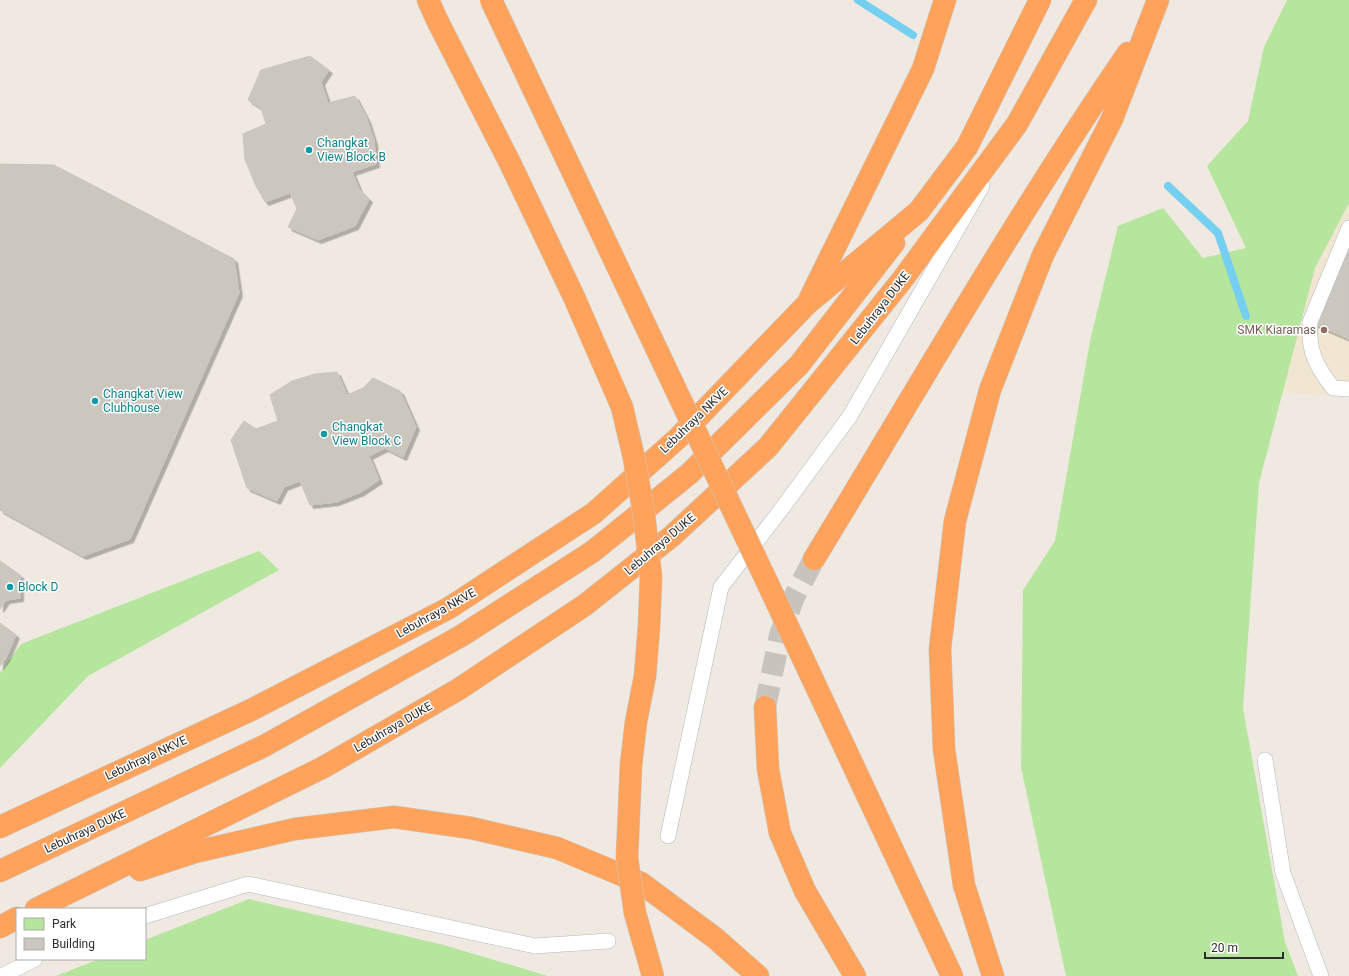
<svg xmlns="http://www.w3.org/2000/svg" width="1349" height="976" viewBox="0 0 1349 976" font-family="Roboto,sans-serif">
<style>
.education{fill:#f0e6d1}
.green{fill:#b6e59e}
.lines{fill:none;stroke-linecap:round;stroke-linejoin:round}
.stream{stroke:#75cff0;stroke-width:8}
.building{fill:#cbc7bf;stroke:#cbc5ba;filter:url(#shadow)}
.motorway-tunnel{stroke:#c8c4bd;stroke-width:22;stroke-dasharray:22 11;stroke-linecap:butt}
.service-casing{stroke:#b4b7c1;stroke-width:16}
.motorway-casing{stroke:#c9c9c9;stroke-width:23}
.service{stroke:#fff;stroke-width:15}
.motorway{stroke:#ffa35c;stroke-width:22}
.motorway-bridge-casing{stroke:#c9c9c9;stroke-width:23;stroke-linecap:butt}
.motorway-bridge{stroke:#ffa35c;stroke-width:22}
.culture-dot{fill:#0f9aa8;stroke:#fff;stroke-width:1.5}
.education-dot{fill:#8d6e63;stroke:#fff;stroke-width:1.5}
.labels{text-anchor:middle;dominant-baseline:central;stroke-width:3;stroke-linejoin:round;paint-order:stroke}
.culture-label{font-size:12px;fill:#0d838f;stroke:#fff;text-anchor:start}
.street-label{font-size:12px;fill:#2e2e2e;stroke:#fff}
.education-label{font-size:12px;fill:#785e54;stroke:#fff;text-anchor:end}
</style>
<defs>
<filter id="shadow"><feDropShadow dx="3.5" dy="3.5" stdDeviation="0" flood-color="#0004"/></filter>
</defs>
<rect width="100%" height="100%" fill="#efe9e1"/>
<path class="education" d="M1349,203V396L1282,393L1315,268Z"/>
<g class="green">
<path d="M1287,0H1349V203L1315,268L1259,483L1243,708L1285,942L1298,976H1066L1021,767L1023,590L1055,541L1090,341L1118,226L1163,208L1203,258L1246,248L1207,166L1248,121L1264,47Z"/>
<path d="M259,551L279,570L88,676L0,768V673L21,644Z"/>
<path d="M249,899L444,945L548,976H56L99,959H145V940Z"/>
</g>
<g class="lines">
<g class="stream">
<path d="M858,0L913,35"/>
<path d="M1168,186L1218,233L1246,316"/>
</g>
</g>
<g class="building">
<path d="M310,56L329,70L321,82L328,103L355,96L367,119L374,141L376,164L352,172L359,189L369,199L355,226L318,240L288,227L297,209L290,193L265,202L255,184L245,159L243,134L266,124L261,108L248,100L261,70Z"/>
<path d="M0,164L54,165L234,259L239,293L130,539L83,556L0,510Z"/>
<path d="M1349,233V339L1310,322Z"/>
<path d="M337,372L347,395L363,388L373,378L400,391L416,427L403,457L385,448L369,456L379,480L361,492L336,502L310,505L300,481L284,487L277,501L247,488L231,440L244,421L256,429L278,421L270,395L292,381L315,374Z"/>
<path d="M0,561L20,575V598L6,600L0,609Z"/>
<path d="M0,623L16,635L6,658L0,666Z"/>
</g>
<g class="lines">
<path class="motorway-tunnel" d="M765,707L780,635L794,597L814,559"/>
<defs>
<g id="service">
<path d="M1349,228L1310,322C1308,351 1316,366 1333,388L1349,389"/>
<path d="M1265,760L1283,873L1321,976"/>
<path d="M668,836L721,587L780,511L850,416L982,186"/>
<path d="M145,916L248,884L535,946L608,941"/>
<path d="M2,976L35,959"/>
</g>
<g id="motorway">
<path d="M428,0L438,22"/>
<path d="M810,298L923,69L945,0"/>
<path d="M814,559C917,390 1016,216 1128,53"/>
<path d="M767,582L952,976"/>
<path d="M765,707L768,769L780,833L805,891L855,976"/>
<path d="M0,827L251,710L449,608L594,513L678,438L807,304L919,211L967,147L1040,0"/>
<path d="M140,870L195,852L295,829L394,817L471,828L557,848L641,883L715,938L758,976"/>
<path d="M0,871L264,746L461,636L592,552L689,474L799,365L894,243"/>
<path d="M36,909L322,768L459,689L585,605L672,536L768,447L902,280L1017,124L1086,0"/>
<path d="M0,927L17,918"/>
<path d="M993,976L964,885L944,749L940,649L955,521L990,390L1043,255L1112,119L1158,0"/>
</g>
</defs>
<use href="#service" class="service-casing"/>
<use href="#motorway" class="motorway-casing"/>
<use href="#service" class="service"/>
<use href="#motorway" class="motorway"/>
<defs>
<g id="motorway-bridge">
<path d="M491,0L767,582"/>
<path d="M438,22L510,163L574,297L622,407L634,458L644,514L651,577L649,627L645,676L636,722L631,765L627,858L635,913L653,976"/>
</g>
</defs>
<use href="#motorway-bridge" class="motorway-bridge-casing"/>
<use href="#motorway-bridge" class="motorway-bridge"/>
</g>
<g class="culture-dot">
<circle cx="309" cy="150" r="4"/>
<circle cx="95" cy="401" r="4"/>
<circle cx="324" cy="434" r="4"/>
<circle cx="10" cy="587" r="4"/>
</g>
<circle class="education-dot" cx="1324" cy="330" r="4"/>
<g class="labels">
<g class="culture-label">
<text x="317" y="143">Changkat<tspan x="317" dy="14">View Block B</tspan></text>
<text x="103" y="394">Changkat View<tspan x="103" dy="14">Clubhouse</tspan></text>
<text x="332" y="427">Changkat<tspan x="332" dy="14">View Block C</tspan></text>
<text x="18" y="587">Block D</text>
</g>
<g class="street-label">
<text transform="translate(880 308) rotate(-52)">Lebuhraya DUKE</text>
<text transform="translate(694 420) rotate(-44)">Lebuhraya NKVE</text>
<text transform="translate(660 544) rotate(-40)">Lebuhraya DUKE</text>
<text transform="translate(436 613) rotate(-29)">Lebuhraya NKVE</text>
<text transform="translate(393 727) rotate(-30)">Lebuhraya DUKE</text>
<text transform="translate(146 758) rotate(-25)">Lebuhraya NKVE</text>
<text transform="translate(85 831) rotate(-25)">Lebuhraya DUKE</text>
</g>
<g class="education-label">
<text x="1316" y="330">SMK Kiaramas</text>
</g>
</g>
<rect x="16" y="908" width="130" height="52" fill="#ffffff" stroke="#ababab"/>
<rect x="24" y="918" width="20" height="12" fill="#b6e59e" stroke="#ababab"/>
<text x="52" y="928" font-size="12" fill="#2e2e2e">Park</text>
<rect x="24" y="938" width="20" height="12" fill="#cbc7bf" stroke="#ababab"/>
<text x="52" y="948" font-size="12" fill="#2e2e2e">Building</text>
<path d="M1205 952v6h78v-6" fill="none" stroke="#2e2e2e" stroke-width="2"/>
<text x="1211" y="952" font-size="12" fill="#2e2e2e" stroke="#ffffff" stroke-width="3" paint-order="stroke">20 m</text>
</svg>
